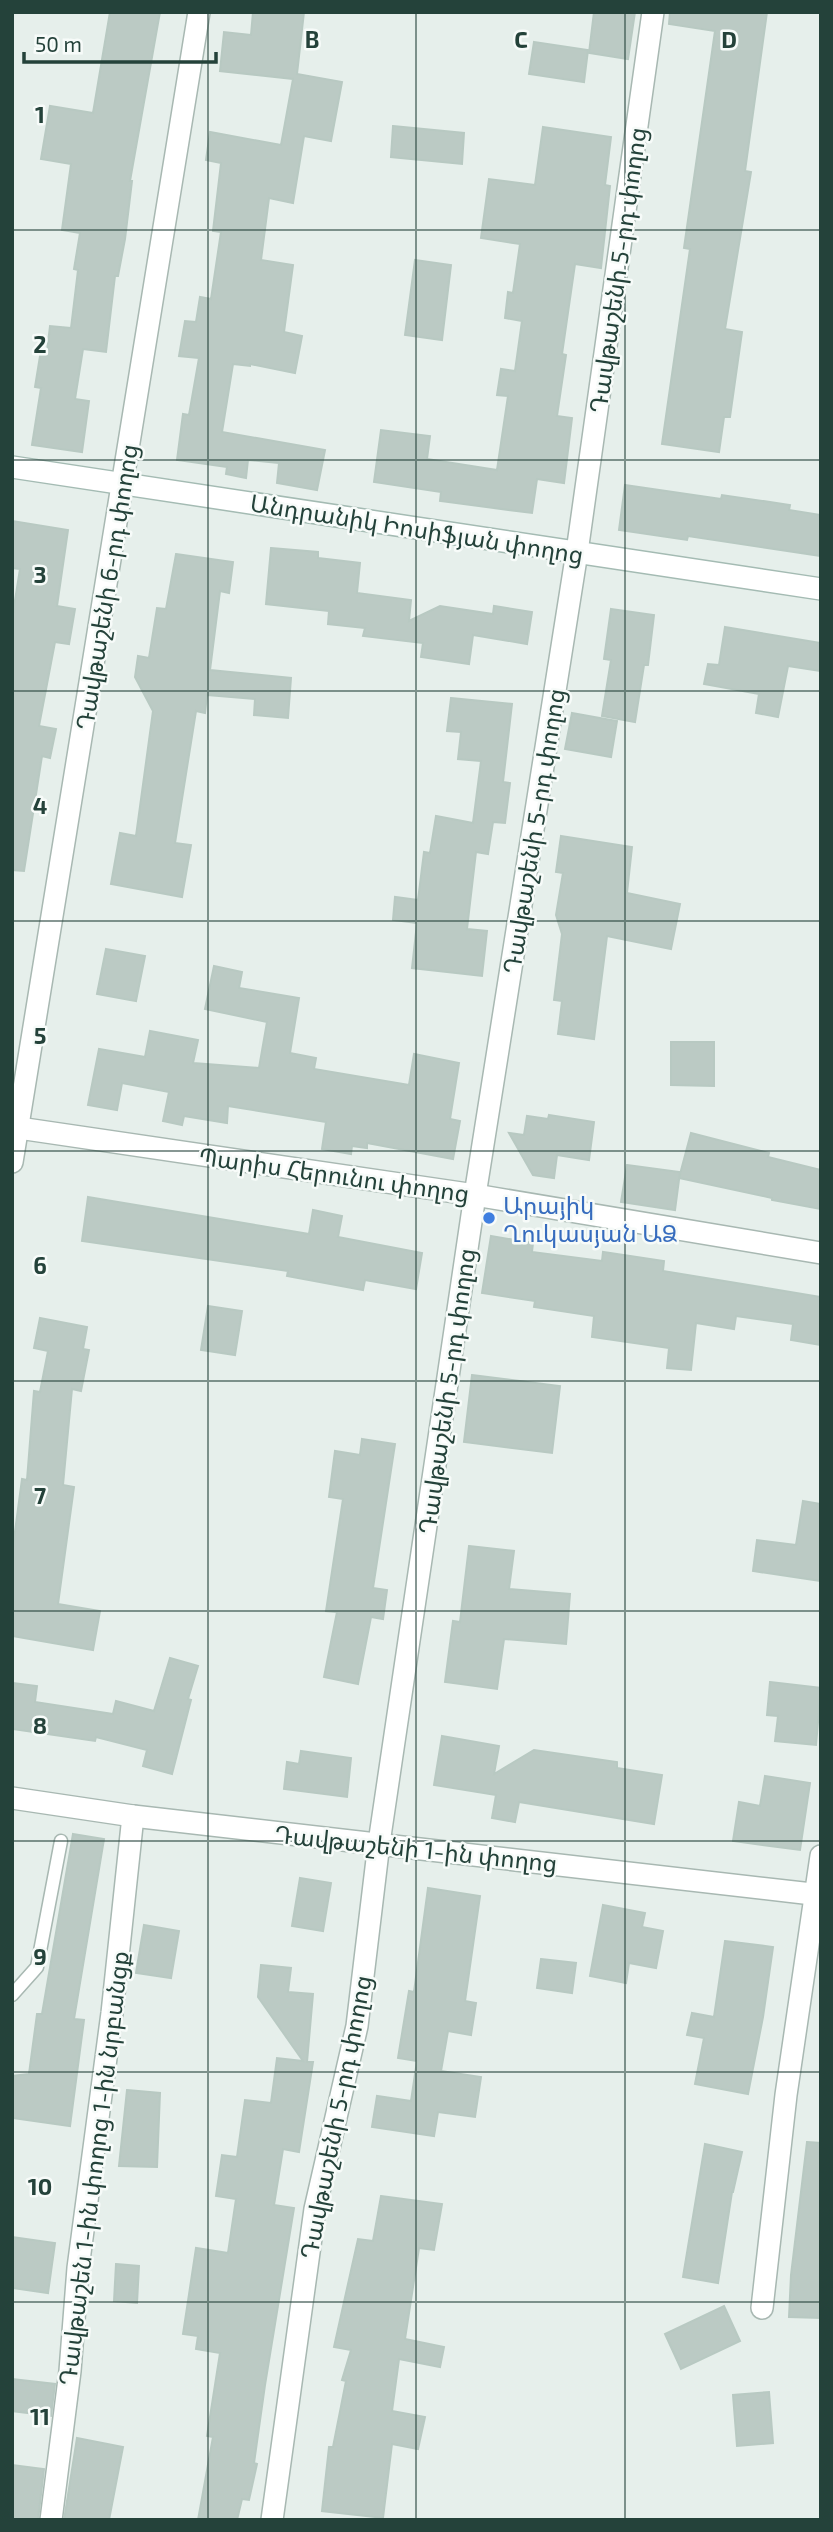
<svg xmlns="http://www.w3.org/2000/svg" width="833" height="2532" viewBox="0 0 833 2532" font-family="'Exo 2','Noto Sans Armenian',sans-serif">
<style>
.building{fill:#bbcac4;stroke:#b8c9c2;stroke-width:2}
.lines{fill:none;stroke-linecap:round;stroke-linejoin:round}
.lane-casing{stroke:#a8b8b2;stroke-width:15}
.street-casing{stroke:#a8b8b2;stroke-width:24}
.secondary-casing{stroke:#a4bbb3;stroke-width:24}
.lane{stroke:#fff;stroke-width:12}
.street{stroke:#fff;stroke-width:21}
.secondary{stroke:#fff;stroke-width:21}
.grid{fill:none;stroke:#24423a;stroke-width:2;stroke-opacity:0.55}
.shop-dot{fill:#3f7fe0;stroke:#f7fbf9;stroke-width:2.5}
.labels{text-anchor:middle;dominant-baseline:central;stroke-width:5;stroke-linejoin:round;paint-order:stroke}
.street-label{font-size:24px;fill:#24423a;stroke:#f7fbf9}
.shop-label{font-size:24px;fill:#366cbe;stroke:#f7fbf9;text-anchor:start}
.grid-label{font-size:23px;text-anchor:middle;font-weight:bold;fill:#24423a;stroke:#f7fbf9;stroke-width:5;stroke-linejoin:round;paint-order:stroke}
</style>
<rect width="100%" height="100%" fill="#e6efeb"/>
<g class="building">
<path d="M110,12H160L130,181H132L125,239L118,276H115L106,352L83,349L75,399L89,401L82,452L32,445L41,388L35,387L41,350L47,351L50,326L71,328L78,270L74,269L80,233L62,230L71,164L41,159L50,106L93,113Z"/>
<path d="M253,12H304L297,74L342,82L331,141L304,136L293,203L269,198L261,260L293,265L284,332L302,336L295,373L250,364V366L233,364L222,432L325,450L317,490L277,483L279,463L248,460L246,478L226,474L227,467L177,460L183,414L189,415L199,358L179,356L185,321L196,322L200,297L211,299L221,232L213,231L221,163L206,160L210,132L281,145L293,79L220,71L224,32L251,35Z"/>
<path d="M594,12H635L628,59L589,53Z"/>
<path d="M670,12H767L745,171L751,172L725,329L742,332L730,417H724L719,452L662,444L690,249L684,248L715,31L669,24Z"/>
<path d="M534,42L588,50L584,82L529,74Z"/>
<path d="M393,126L464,133L462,164L391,157Z"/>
<path d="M543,127L611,137L605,185L610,186L601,268L575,264L562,354L566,355L557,416L572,418L564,483L537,479L532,513L440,501L441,492L374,482L381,430L430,436L427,459L497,470L508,396L497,395L501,369L515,371L522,321L505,318L508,292L513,293L520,244L481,238L489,179L535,185Z"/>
<path d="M415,260L451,265L442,340L405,335Z"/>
<path d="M625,485L721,499L722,495L790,505L789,510L821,515V556L688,536L687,540L619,530Z"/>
<path d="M12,521L68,530L57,606L75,609L69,644L55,642L39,726L56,729L50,758L42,756L24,871L12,870V619L20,569L12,568Z"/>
<path d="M271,548L318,552V558L360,563L357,593L411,600L409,621L440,606L493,614L494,606L532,612L527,644L473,635L469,664L421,657L423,643L363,636L365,628L328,624L329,611L266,604Z"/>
<path d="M176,554L233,562L229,593L220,591L210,670L291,678L288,718L254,715L255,699L207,695L205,713L196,711L175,843L191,845L182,897L111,884L120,833L136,836L153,711L135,677L138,656L149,658L157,608L166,609Z"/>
<path d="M611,609L654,615L648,665H644L635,722L602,716L611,660L604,659Z"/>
<path d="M725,627L821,643V671L788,666L778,717L756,713L759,694L704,684L708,664L719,665Z"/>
<path d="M451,698L512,704L503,782L510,783L505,823L493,822L488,854L476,852L467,929L487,931L482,976L412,968L417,923L393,920L395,897L418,900L424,852L430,853L436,816L473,823L481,761L458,759L461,732L447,731Z"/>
<path d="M572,713L617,721L611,757L565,749Z"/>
<path d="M561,836L632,847L627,893L680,904L671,949L607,936L594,1039L558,1034L562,1001L554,1000L562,934L556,915L563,873L556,872Z"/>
<path d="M106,949L145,956L136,1001L97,994Z"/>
<path d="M214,966L242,972L239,988L299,998L290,1053L316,1058L314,1069L409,1085L414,1054L459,1063L450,1119L460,1121L453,1159L367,1143V1148L352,1146L351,1154L322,1149L326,1122L228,1106L227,1123L184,1116L182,1125L163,1121L169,1092L122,1083L117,1110L88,1105L99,1049L145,1057L150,1031L198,1040L193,1063L259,1068L267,1022L205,1009Z"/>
<path d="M671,1042H714V1086L671,1085Z"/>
<path d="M549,1115L594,1122L589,1160L557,1155L554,1178L533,1175L509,1133L524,1135L527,1116L548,1119Z"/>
<path d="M691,1133L769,1153L768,1157L821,1170V1209L772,1200V1198L679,1178Z"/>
<path d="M627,1165L680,1172L675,1210L621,1202Z"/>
<path d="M88,1197L309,1234L313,1210L342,1216L338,1237L422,1253L416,1289L365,1280L363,1290L287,1276L288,1271L82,1241Z"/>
<path d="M491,1236L533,1243L532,1252L602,1261L603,1252L664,1261L663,1271L821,1297V1345L791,1340L793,1324L736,1316L734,1329L696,1323L691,1370L667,1368L669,1348L592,1337L594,1316L534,1307L535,1301L482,1293Z"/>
<path d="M208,1306L242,1311L235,1355L201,1350Z"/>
<path d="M40,1318L87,1327L83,1349L89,1350L81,1391L72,1389L63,1485L74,1487L58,1604L100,1611L93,1650L12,1636V1554L22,1479L27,1480L34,1391L40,1392L48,1351L34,1348Z"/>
<path d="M472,1375L560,1386L552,1453L464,1442Z"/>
<path d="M362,1439L395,1444L373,1588L387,1590L383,1619L371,1617L358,1684L324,1677L337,1612L326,1611L343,1499L329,1497L335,1451L360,1455Z"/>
<path d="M803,1501L821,1504V1581L753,1571L757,1540L796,1545Z"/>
<path d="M469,1546L514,1551L509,1589L570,1594L566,1644L504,1639L497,1689L445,1682L453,1621L460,1622Z"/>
<path d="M170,1658L198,1666L188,1699L191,1700L172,1774L143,1766L147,1750L96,1737L95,1741L12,1729V1683L37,1686L35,1702L113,1714L116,1701L154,1711Z"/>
<path d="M770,1682L821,1688L816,1745L775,1741L778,1716L767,1715Z"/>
<path d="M442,1736L499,1746L494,1774L534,1750L617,1762V1768L662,1775L654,1824L519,1802L515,1822L492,1818L496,1795L434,1785Z"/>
<path d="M301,1751L351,1758L347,1797L284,1789L287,1762L299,1764Z"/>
<path d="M765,1776L810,1783L800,1850L733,1841L739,1802L760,1806Z"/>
<path d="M73,1834L104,1839L74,2019L84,2020L70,2126L12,2118V2076L29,2074L37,2014H42Z"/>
<path d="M300,1878L331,1883L323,1931L292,1926Z"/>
<path d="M428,1888L480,1896L465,2001L476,2003L471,2035L448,2031L441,2071L481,2077L475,2117L438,2112L434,2136L372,2127L377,2096L411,2101L417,2061L398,2058L409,1991L414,1992Z"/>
<path d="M603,1905L645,1913L642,1927L663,1931L656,1968L629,1963L626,1983L590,1976Z"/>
<path d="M144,1925L179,1931L171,1978L136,1973Z"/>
<path d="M725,1941L773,1947L763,2017L748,2094L695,2084L704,2038L687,2035L692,2013L714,2017Z"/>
<path d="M541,1959L576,1963L572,1993L537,1988Z"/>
<path d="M261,1965L291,1968L288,1992L313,1994L307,2062H313L299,2152L283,2149L274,2205L294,2208L265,2385L254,2463L257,2464L249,2500L242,2499L237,2520H198L213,2437L207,2436L220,2353L196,2349L198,2336L183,2334L196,2248L228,2253L236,2199L216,2196L222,2155L237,2157L245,2100L271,2103L277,2058L303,2061L258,1997Z"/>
<path d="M127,2090L160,2093L157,2167L119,2166Z"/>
<path d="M807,2142L821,2143V2318L789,2317L791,2275Z"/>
<path d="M705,2144L742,2152L733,2192H732L718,2283L683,2277Z"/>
<path d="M381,2196L442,2204L434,2250L419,2248L405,2339L444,2347L440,2367L399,2359L392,2411L425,2417L418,2449L392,2444L383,2518L322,2511L329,2447H333L346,2381L342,2380L351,2350L334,2347L358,2239L373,2241Z"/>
<path d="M12,2237L55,2243L48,2293L12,2288Z"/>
<path d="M116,2264L139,2266L137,2303L114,2301Z"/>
<path d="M724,2306L740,2341L681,2369L665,2334Z"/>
<path d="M12,2379L55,2384L51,2416L12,2411Z"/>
<path d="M769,2392L773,2443L737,2446L733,2395Z"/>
<path d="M77,2438L123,2447L109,2520H64Z"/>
<path d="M12,2465L44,2469L38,2520H12Z"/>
</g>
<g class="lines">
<defs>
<path id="lane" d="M12,1995L37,1967L61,1841"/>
<g id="street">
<path d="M12,1127L475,1195L821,1253"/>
<path d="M12,1162L199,12"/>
<path d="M12,1798L133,1816L821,1895"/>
<path d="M762,2308L786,2095L821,1856"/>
<path d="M51,2520L70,2371L78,2268L112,2013L133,1816"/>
<path d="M272,2520L315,2209L357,2026L379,1843L475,1195L577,552L653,12"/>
</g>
<path id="secondary" d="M12,467L821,589"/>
</defs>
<use href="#lane" class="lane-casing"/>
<use href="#street" class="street-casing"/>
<use href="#secondary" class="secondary-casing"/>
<use href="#lane" class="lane"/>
<use href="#street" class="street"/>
<use href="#secondary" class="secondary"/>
</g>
<path class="grid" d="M208,12V2520M416,12V2520M625,12V2520M12,230H821M12,460H821M12,691H821M12,921H821M12,1151H821M12,1381H821M12,1611H821M12,1841H821M12,2072H821M12,2302H821"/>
<circle class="shop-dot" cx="489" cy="1218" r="7"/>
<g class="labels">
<g class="street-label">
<text transform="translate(617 270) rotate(-82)">Դավթաշենի 5-րդ փողոց</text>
<text transform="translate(417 528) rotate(9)">Անդրանիկ Իոսիֆյան փողոց</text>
<text transform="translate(106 587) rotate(-81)">Դավթաշենի 6-րդ փողոց</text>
<text transform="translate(533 831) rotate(-81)">Դավթաշենի 5-րդ փողոց</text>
<text transform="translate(334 1174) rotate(8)">Պարիս Հերունու փողոց</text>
<text transform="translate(446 1391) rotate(-82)">Դավթաշենի 5-րդ փողոց</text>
<text transform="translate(416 1848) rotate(6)">Դավթաշենի 1-ին փողոց</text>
<text transform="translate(335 2117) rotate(-79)">Դավթաշենի 5-րդ փողոց</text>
<text transform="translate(93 2168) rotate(-83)">Դավթաշեն 1-ին փողոց 1-ին նրբանցք</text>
</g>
<g class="shop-label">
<text x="503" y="1204">Արայիկ<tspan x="503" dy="28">Ղուկասյան ԱՁ</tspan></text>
</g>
</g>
<g class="grid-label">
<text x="312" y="48">B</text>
<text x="521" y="48">C</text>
<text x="729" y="48">D</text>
<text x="40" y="123">1</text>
<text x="40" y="353">2</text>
<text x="40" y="583">3</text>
<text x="40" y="814">4</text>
<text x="40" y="1044">5</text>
<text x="40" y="1274">6</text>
<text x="40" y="1504">7</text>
<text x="40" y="1734">8</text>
<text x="40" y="1965">9</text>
<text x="40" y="2195">10</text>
<text x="40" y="2425">11</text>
</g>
<rect width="833" height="2532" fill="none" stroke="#24423a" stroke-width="28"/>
<path d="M24 52v10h192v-10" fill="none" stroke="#24423a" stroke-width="3.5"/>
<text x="35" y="52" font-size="21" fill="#24423a" stroke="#f7fbf9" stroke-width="5" paint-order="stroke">50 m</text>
</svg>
